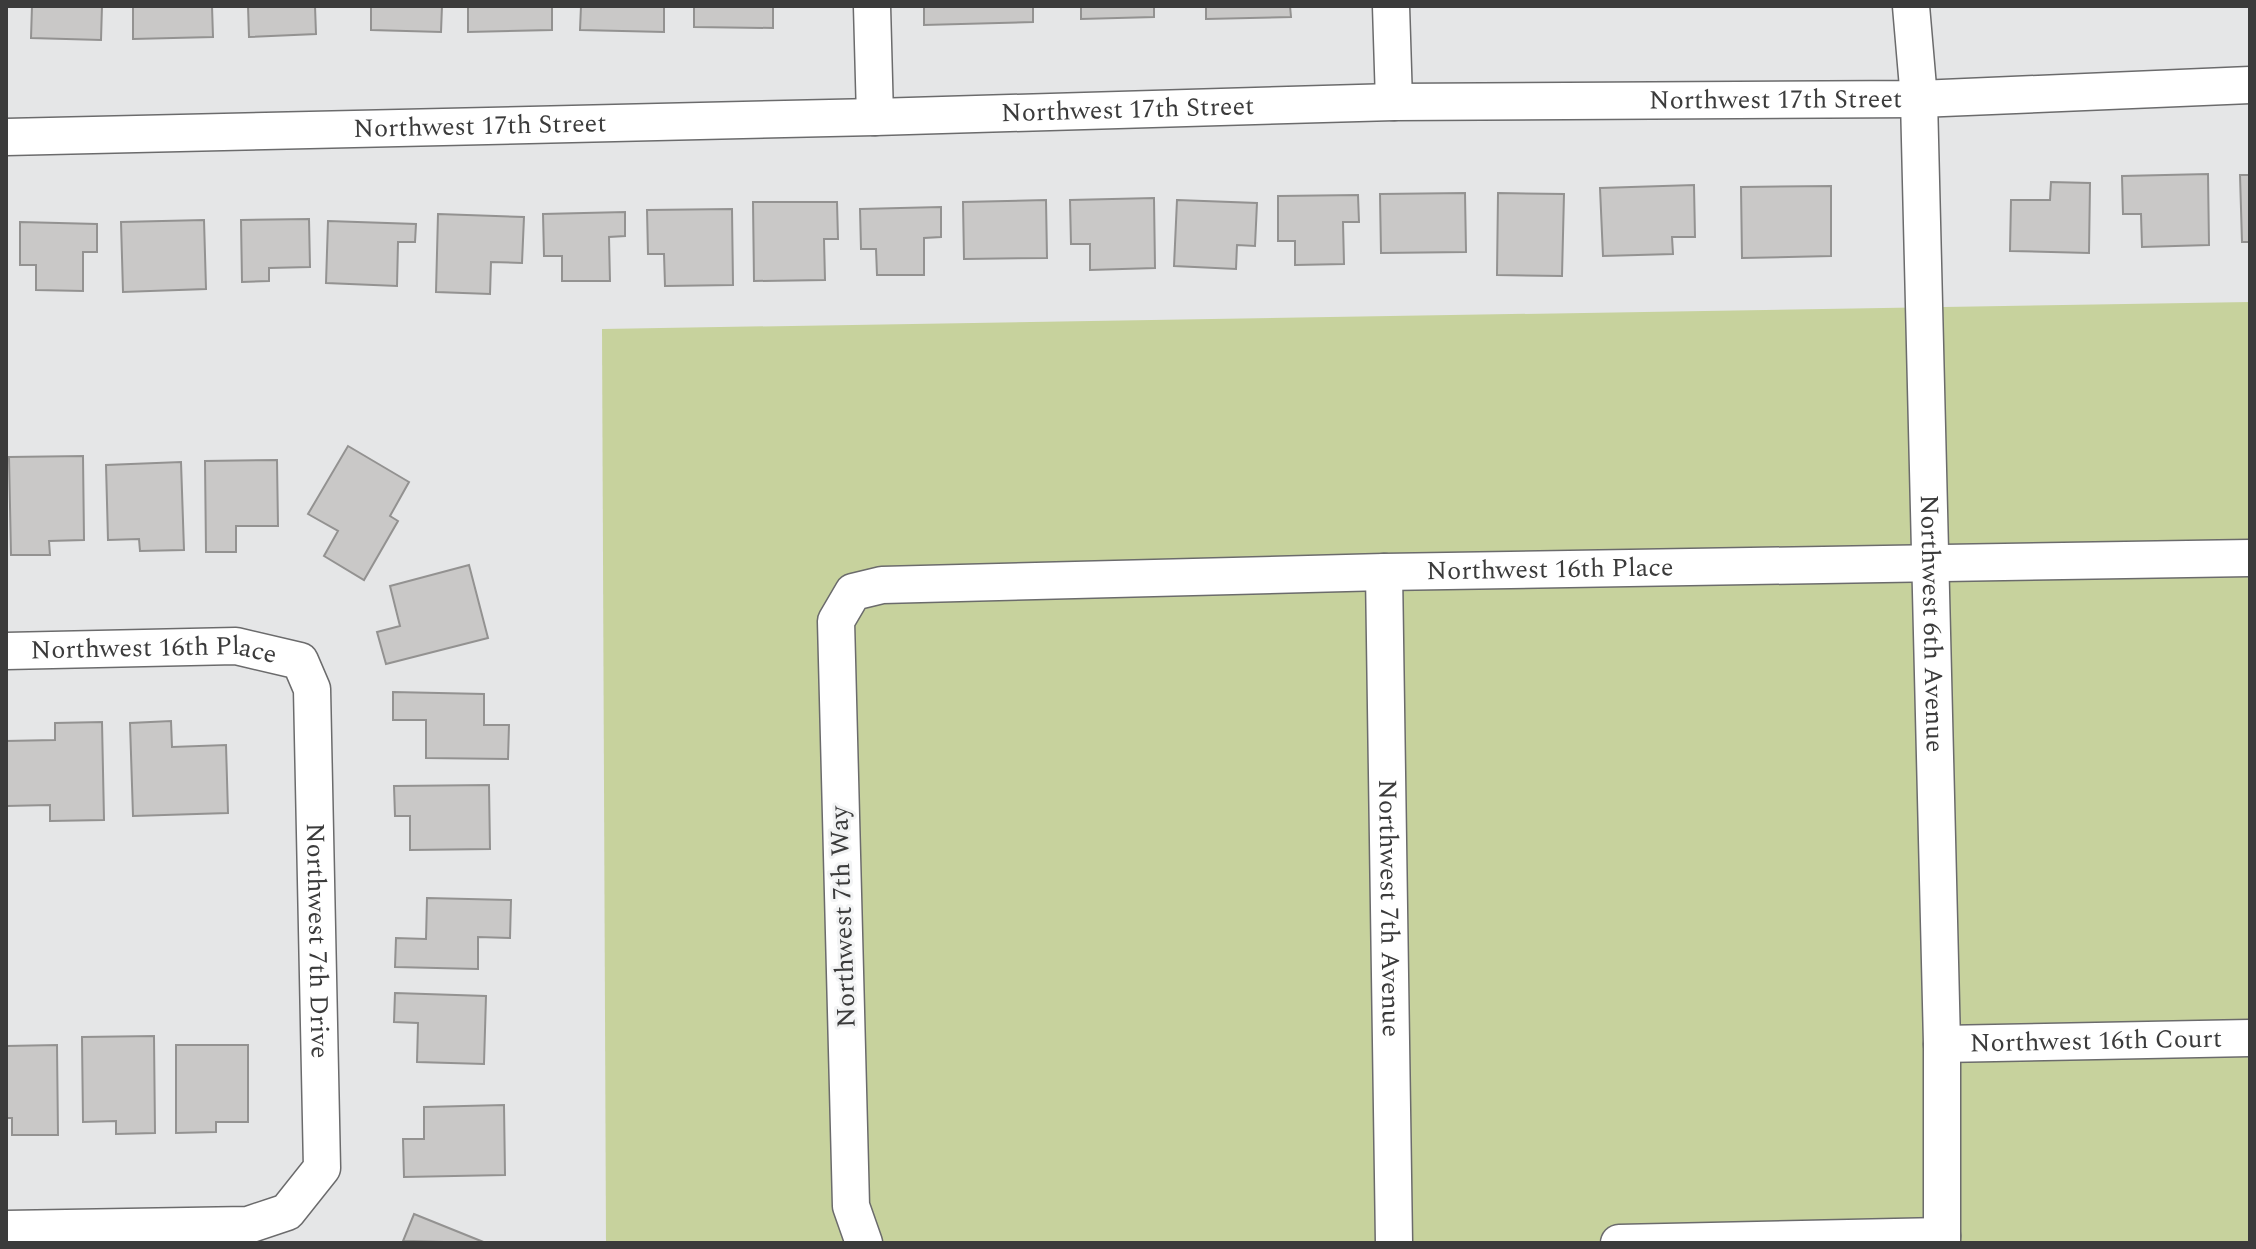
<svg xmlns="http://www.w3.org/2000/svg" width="2256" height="1249" viewBox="0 0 2256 1249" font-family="Spectral,serif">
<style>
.green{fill:#c7d29d}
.building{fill:#c9c8c7;stroke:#939291;stroke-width:2}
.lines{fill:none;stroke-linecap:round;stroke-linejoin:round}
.minor-casing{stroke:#6b6b6c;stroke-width:39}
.minor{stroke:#fff;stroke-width:36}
.labels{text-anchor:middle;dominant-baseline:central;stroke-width:6;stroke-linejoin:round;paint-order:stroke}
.street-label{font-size:26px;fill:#3b3b3b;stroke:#f2f3f4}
</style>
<rect width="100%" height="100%" fill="#e5e6e7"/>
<path class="green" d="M2250,302V1243H606L602,329Z"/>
<g class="building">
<path d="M32,6H102L101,40L31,38Z"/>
<path d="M133,6H212L213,37L133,39Z"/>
<path d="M248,6H315L316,34L249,37Z"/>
<path d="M371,6H442L441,32L371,30Z"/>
<path d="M468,6H552V30L468,32Z"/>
<path d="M581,6H664V32L580,30Z"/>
<path d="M694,6H773V28L694,27Z"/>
<path d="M924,6H1033V22L924,25Z"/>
<path d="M1081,6H1154V17L1081,19Z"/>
<path d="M1206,6H1290L1291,17L1206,19Z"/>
<path d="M2208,174L2209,245L2142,247L2141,214H2123L2122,176Z"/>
<path d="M2240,175H2250V242H2242Z"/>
<path d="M2051,182L2090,183L2089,253L2010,251L2011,200H2050Z"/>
<path d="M1694,185L1695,237H1672L1673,254L1603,256L1600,188Z"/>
<path d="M1831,186V256L1742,258L1741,187Z"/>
<path d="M1465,193L1466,252L1381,253L1380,194Z"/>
<path d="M1498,193L1564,194L1562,276L1497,275Z"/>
<path d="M1358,195L1359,222H1343L1344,264L1295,265V241H1278V196Z"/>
<path d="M1154,198L1155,268L1090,270V244H1071L1070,200Z"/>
<path d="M1046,200L1047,258L964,259L963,202Z"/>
<path d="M1177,200L1257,203L1255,246L1237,245L1236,269L1174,266Z"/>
<path d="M753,202H837L838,239H824L825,280L754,281Z"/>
<path d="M941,207V237L924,238V275H877L876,249H861L860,209Z"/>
<path d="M732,209L733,285L665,286L664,254H648L647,210Z"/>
<path d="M625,212V236L609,237L610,281H562V256H544L543,214Z"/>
<path d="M438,214L524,217L522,263L491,262L490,294L436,292Z"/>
<path d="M309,219L310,267L269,268V281L242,282L241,220Z"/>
<path d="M204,220L206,289L123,292L121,222Z"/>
<path d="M328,221L416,224L415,242H398L397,286L326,283Z"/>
<path d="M20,222L97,224V252H83V291L36,290V265H20Z"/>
<path d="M348,446L409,482L390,516L398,521L364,580L324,556L338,531L308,514Z"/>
<path d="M83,456L84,540L49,541L50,555H11L9,457Z"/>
<path d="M277,460L278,526H236V552H206L205,461Z"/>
<path d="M181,462L184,550L140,551L139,539L108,540L106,465Z"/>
<path d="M469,565L488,638L386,664L377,632L400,626L390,586Z"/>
<path d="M393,692L484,694V725H509L508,759L426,758V720H393Z"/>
<path d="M171,721L172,747L226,745L228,813L133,816L130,723Z"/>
<path d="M102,722L104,820L50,821V805L6,806V741L55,740V723Z"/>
<path d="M489,785L490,849L410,850V816H395L394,786Z"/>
<path d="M427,898L511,900L510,938L478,937V969L395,967L396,938L426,939Z"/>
<path d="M395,993L486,996L484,1064L417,1062L418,1023L394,1022Z"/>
<path d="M154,1036L155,1133L116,1134V1121L83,1122L82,1037Z"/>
<path d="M57,1045L58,1135H12V1118H6V1046Z"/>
<path d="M176,1045H248V1122H216V1132L176,1133Z"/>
<path d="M504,1105L505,1175L404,1177L403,1139H424V1107Z"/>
<path d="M414,1214L486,1243L403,1241Z"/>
</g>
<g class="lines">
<defs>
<g id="minor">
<path d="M872,6L875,117"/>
<path d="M1391,6L1394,102"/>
<path id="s1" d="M1911,6L1919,99L1942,1044V1243"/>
<path id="s2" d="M6,137L875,117L1394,102L1919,99L2250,85"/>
<path id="s3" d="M1384,572L1394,1243"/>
<path id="s4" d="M6,651L236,646L300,661L312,689L322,1168L287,1212L248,1225L6,1229"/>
<path id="s5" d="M1942,1044L2250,1038"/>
<path id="s6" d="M864,1243L851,1206L836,621L853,592L882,585L1384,572L2250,558"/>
<path d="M1619,1243L1942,1236"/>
</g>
</defs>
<use href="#minor" class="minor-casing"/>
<use href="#minor" class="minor"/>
</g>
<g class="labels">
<g class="street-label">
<text stroke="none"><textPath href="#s2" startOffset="1770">Northwest 17th Street</textPath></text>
<text stroke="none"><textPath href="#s2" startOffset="1122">Northwest 17th Street</textPath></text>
<text stroke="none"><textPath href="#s2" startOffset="474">Northwest 17th Street</textPath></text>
<text stroke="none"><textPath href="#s6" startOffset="1356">Northwest 16th Place</textPath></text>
<text stroke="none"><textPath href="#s1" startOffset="618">Northwest 6th Avenue</textPath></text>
<text stroke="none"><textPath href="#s4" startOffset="148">Northwest 16th Place</textPath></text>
<text stroke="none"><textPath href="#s3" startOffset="336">Northwest 7th Avenue</textPath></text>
<text transform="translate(843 917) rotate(-92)">Northwest 7th Way</text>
<text stroke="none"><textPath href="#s4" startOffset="578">Northwest 7th Drive</textPath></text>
<text stroke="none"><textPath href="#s5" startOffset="154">Northwest 16th Court</textPath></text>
</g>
</g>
<rect width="2256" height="1249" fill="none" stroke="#3b3b3b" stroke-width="16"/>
</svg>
